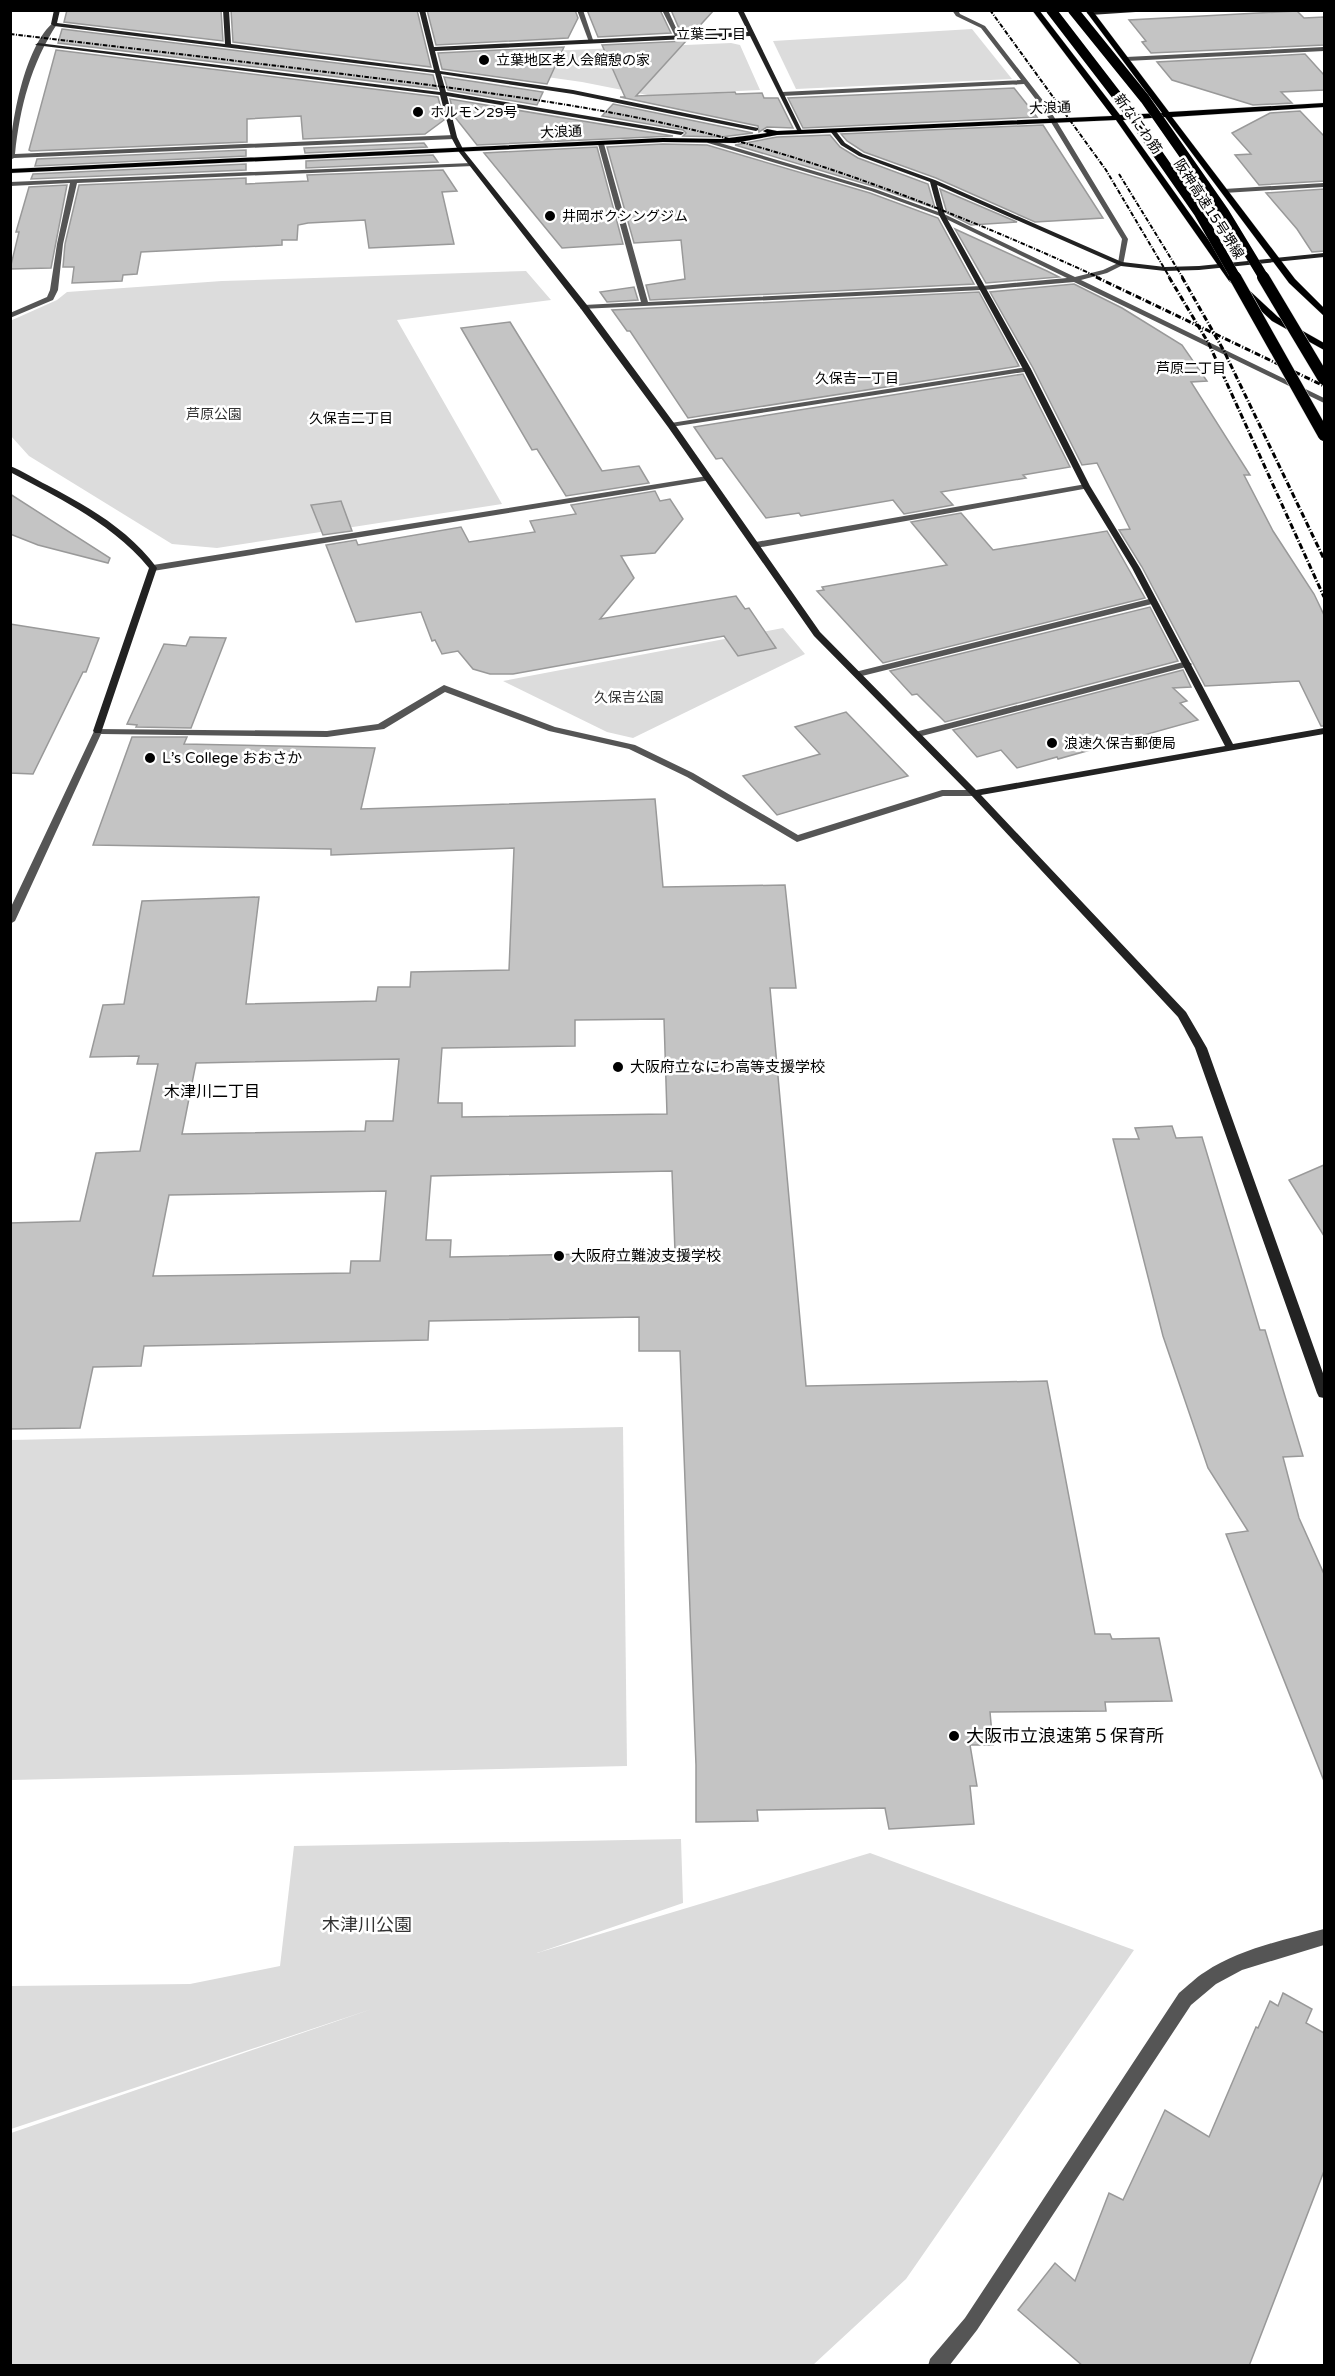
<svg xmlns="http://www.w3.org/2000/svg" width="1335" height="2376" viewBox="0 0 1335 2376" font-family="'Varela Round','Noto Sans JP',sans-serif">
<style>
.green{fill:#dcdcdc}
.building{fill:#c4c4c4;stroke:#999;stroke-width:1.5;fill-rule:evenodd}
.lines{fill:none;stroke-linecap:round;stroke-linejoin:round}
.primary-casing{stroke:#dbdbdb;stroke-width:1}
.street{fill:#555;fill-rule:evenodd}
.secondary{fill:#222;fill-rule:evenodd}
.primary{fill:#000;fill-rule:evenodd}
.rail-far1{stroke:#000;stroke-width:2;stroke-dasharray:4.5 1.5 1 1.5;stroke-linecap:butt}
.rail{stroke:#000;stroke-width:3;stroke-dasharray:6 2 1 2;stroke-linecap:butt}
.highway-bridge-far1-casing{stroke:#dbdbdb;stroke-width:10;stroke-linecap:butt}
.highway-bridge-casing{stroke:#dbdbdb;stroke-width:13;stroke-linecap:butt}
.highway-bridge-far1{stroke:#000;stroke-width:10}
.highway-bridge{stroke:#000;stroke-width:12}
.poi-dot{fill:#000;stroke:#fff;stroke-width:2}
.labels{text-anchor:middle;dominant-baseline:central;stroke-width:5;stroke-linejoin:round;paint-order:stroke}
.far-neighbourhood-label{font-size:14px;fill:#000;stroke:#fff}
.far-poi-label{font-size:14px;fill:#000;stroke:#fff;text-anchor:start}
.far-street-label{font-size:14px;fill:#000;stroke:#fff}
.far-park-label{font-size:14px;fill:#333;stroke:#fff}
.poi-label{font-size:15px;fill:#000;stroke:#fff;text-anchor:start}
.neighbourhood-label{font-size:16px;fill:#000;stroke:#fff}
.near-poi-label{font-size:18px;fill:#000;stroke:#fff;text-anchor:start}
.near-park-label{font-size:18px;fill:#333;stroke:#fff}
</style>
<rect width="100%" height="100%" fill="#fff"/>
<g class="green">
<path d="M972,29L1012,79L796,89L773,41Z"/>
<path d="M731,43L740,45L760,90L694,93L683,102L582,82L468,66L505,53Z"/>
<path d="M526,271L551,300L397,320L502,504L217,548L172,544L29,456L11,436L10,321L57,300L67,292L222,281Z"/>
<path d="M783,628L805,654L633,738L607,732L503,681Z"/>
<path d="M623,1427L627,1766L11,1780V1440Z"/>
<path d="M681,1839L683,1903L537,1953L870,1853L1134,1950L906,2279L813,2365H11V2133L372,2009L11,2129V1986L190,1984L280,1966L294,1846Z"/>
</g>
<g class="building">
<path d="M67,10H221L223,41L64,22Z"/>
<path d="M231,10H417L431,67L233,42Z"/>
<path d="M427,10H575L578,18L568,38L436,45Z"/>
<path d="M587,10H660L671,33L598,37Z"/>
<path d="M671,10H714L694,32L681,33Z"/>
<path d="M1297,11L1304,18L1324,17V45L1151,53L1142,42L1146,41L1129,20Z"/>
<path d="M62,29L433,75L437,89L58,43Z"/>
<path d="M686,41L636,96L735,92L736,94L762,93L764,98H778L793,128L767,127L759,132L758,126L620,97H625L602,45Z"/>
<path d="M564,47L547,84L442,69L438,53Z"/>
<path d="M56,50L438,97L444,120L425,134L303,139L301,116L247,119V142L31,151L29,150Z"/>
<path d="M1305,54L1324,75V90L1281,92L1292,103L1253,105L1172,80L1157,62Z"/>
<path d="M444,77L543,92L537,105L448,90Z"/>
<path d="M1014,88L1037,117L803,128L788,98Z"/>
<path d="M450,99L673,136L477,145L454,116Z"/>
<path d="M613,104L753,133L721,137L683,136L686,133L683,130L602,116Z"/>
<path d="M1300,111L1324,136V181L1259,185L1235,155L1251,154L1232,133L1270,113Z"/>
<path d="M1043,125L1103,218L1035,222L936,178L864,152L847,141L841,134Z"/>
<path d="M830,135L840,147L858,158L928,184L935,208L876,187L735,145L777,137Z"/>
<path d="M424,143L427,147L305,153L304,148Z"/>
<path d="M663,144L707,145L870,193L938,218L974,284L650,300L646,285L685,279L681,240L634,243L607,147Z"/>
<path d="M597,147L623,244L562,248L484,153Z"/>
<path d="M246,150V156L35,166L37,159Z"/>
<path d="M433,155L438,162L306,168V161Z"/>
<path d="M246,164V170L31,179L33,174Z"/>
<path d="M443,170L457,191L442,192L454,244L369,248L365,220L308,223L298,225L297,240H282V245L141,252L137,274L123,275L122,281L72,283L74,267H63L65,244L79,185L246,178V184L308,181L307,175Z"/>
<path d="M67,185L51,268L10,269L19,232H16L29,187Z"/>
<path d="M940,189L1017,222L971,225L947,213Z"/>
<path d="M1324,189V251L1312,252L1297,229L1266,193Z"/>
<path d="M955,229L1047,271L1059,277L986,283Z"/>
<path d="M1074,284L1122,308L1182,345L1207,381L1191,382L1250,475H1244L1273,531L1314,594L1324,615V726H1321L1299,681L1205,686L1142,567L1119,530L1130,529L1097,463L1082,465L1033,368L990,292Z"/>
<path d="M634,287L638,300L607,302L600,292Z"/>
<path d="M979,292L1019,366L688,418L630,331H627L612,310Z"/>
<path d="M510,322L602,471L639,466L649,483L566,496L537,449L532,450L461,328Z"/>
<path d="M1023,374L1070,467L1023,475L1026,478L941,492L953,505L904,514L893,500L801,516L799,513L766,518L722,458L716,459L694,427Z"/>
<path d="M655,491L660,501L670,499L683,519L655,553L621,556L634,578L600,619L736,596L745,609L749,608L776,648L738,656L724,636L513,674H490L473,669L458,651L442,654L435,640L432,641L421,612L356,622L326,545L356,540L358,545L461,527L469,542L535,532L530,521L576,514L571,505Z"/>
<path d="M10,494L110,558L108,563L38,545L10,534Z"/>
<path d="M341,501L352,531L323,535L311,505Z"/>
<path d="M961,513L993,550L1107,531L1145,598L883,663L817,591L824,590L822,587L947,565L911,522Z"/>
<path d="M1150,607L1178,661L945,722L917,694L912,695L890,671Z"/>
<path d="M10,624L99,638L86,672H83L33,774L10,773Z"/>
<path d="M190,637L226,638L191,728L136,727L137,725L127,724L164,644L186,646Z"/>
<path d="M1183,670L1191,687L1173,688L1187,701L1180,703L1198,720L1058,759L1057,757L1017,768L1001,750L977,757L953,730Z"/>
<path d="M846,712L908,776L777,815L743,776L820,754L795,727Z"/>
<path d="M132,737H187L184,744L375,748L361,809L655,799L663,887L785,885L796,988H770L806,1386L1047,1381L1095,1634H1110L1112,1639L1159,1638L1172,1701L1105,1702L1106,1711L990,1712L993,1745H970L977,1786H970L974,1824L889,1829L885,1808L757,1810L758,1821L696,1822V1765L680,1351H639V1317L429,1321L428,1340L144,1346L141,1366L93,1367L80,1428L10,1429V1223L80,1221L96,1153L140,1151L158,1064H137L139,1056L90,1057L103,1005L124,1004L142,901L259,897L246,1004L376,1001L378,987H410L411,972L509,970L514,848L331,855V849L93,845ZM664,1019L667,1114L462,1117V1103H438L442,1048L575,1046V1020ZM399,1059L393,1121H366L365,1131L182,1134L196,1063ZM672,1171L675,1252L450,1257L451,1240H426L431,1176ZM386,1191L380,1261H351L350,1273L153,1276L169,1195Z"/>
<path d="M1172,1126L1176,1138L1202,1137L1260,1330H1265L1303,1456L1283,1457L1299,1518L1324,1574V1781L1226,1534L1248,1531L1208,1468L1163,1336L1113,1139H1139L1135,1128Z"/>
<path d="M1324,1165V1236L1289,1180Z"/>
<path d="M1283,1993L1312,2009L1306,2023L1324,2033V2171L1249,2366H1083L1018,2310L1055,2263L1075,2281L1109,2193L1123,2200L1165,2110L1209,2137L1256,2027L1258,2028L1270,2001L1278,2006Z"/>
</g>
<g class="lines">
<defs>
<path id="primary" d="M1032,10H1039L1120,115L1162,113L1085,10H1092L1169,112L1324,103V107L1172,117L1295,279L1324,308V316L1289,283L1165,117L1123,120L1235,277L1278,317L1324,343V350L1272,321L1229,281L1116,120L777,135L735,143L663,142L10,173V169L663,138L721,139L767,133L763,131L767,129L777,131L1112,116Z"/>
</defs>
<use href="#primary" class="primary-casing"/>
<g class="street">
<path d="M577,10H583L594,43L589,42Z"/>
<path d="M662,10H668L681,39L676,38Z"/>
<path d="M952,10H958L960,14L985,26L1048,107L1128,239L1123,265L1107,273L1081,280L1324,398V403L1074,282L982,290L581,309L580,307L584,305L641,302L598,144L601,142L604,144L648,302L982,286L1067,278L940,216L871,191L708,143L707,142L710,140L875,189L944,214L1075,277L1103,270L1118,263L1122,239L1043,109L1024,84L782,96L779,94L782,92L1021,80L981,28L956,16Z"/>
<path d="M54,22L57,24C31,64 20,107 15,154L454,135L457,137L454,139L14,158L10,160C10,124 25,45 54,22Z"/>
<path d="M1324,47V51L1126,61L1123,59L1126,57Z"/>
<path d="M471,163L474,165L473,166L77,183L63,244L58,290L53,300L10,318V313L47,297L50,290L57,244L70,183L10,186V182Z"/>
<path d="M1324,183V187L1224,193L1221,191L1224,189Z"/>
<path d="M1027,367L1031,369L1030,371L671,427L667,425L671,423Z"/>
<path d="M707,476L711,478L710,480L153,571L149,568L153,565Z"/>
<path d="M1086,484H1089V488L756,548L752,545L756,542Z"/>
<path d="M1153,598L1157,601L1156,603L858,677L853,674L855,672Z"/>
<path d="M1187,661L1192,664L1190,666L918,737L913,734L915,732Z"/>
<path d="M444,685L555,727L635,745L693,773L798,835L942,790H974L979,793L974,796H943L797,842L687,777L629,749L549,731L445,692L384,729L327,737L101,734L15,921L10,924V909L95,729L327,731L378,724Z"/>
<path d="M1324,1929V1945L1242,1970L1216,1984L1191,2005L977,2330L949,2366H928L930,2359L965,2318L1179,1993C1188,1986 1195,1978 1205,1972C1240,1949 1284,1940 1324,1929Z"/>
</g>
<g class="secondary">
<path d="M54,10H60L57,23L225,44L223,10H229L231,44L434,70L419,10H425L434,47L748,32L737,10H743L803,133L798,132L750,36L435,51L440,71L573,90L758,128V130L756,131L573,94L441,74L446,92L683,132L684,133L681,135L447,96L457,137L464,151L587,305L674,423L820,632L976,790L1225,746L1132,568L1082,486L1023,369L939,215L930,182L859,156L841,145L830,131L835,130L845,143L863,154L935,180L1122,262L1165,267L1199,266L1324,253V257L1199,270L1165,271L1121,266L937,185L945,215L1031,369L1090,486L1140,568L1233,744L1324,728V734L981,795L1186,1012L1207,1048L1324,1376V1398L1319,1397L1317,1393L1195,1048L1178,1017L971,795L814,636L668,427L581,309L459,152L451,137L440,95L35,45L38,43L440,92L435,73L54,26L51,24Z"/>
<path d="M1110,10H1166L1090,15L1087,13Z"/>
<path d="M10,466C23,471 35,479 47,485C89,507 129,530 157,568L101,733H95L93,731L149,568C112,523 60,499 10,472Z"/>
</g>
<use href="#primary" class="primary"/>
<g class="rail-far1">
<path d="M990,10L1106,170L1170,278"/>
<path d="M10,34C137,49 264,64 391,80C499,94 608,108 714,135C848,169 975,221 1100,278"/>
<path d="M1119,174L1183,278"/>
</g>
<g class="rail">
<path d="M1096,277L1324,386"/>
<path d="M1169,277L1209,344L1324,597"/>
<path d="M1182,277L1224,351L1324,559"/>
</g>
<defs>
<g id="highway-bridge-far1">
<path d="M1051,10L1121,101L1199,213L1236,278"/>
<path d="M1073,10L1145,99L1224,212L1264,278"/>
</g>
<g id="highway-bridge">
<path d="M1235,277L1324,435"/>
<path d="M1263,277L1324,379"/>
</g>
</defs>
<use href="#highway-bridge-far1" class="highway-bridge-far1-casing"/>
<use href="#highway-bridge" class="highway-bridge-casing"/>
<use href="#highway-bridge-far1" class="highway-bridge-far1"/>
<use href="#highway-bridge" class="highway-bridge"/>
</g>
<g class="poi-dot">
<circle cx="484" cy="60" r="6"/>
<circle cx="418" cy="112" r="6"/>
<circle cx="550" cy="216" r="6"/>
<circle cx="1052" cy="743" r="6"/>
<circle cx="150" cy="758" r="6"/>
<circle cx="618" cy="1067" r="6"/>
<circle cx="559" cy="1256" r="6"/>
<circle cx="954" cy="1736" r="6"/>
</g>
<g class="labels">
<g class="far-neighbourhood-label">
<text x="711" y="34">立葉二丁目</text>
<text x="1191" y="368">芦原二丁目</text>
<text x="857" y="378">久保吉一丁目</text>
<text x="351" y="418">久保吉二丁目</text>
</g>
<g class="far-poi-label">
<text x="496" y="60">立葉地区老人会館憩の家</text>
<text x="430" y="112">ホルモン29号</text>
<text x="562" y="216">井岡ボクシングジム</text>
<text x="1064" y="743">浪速久保吉郵便局</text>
</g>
<g class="far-street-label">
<text transform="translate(1050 108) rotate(-3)">大浪通</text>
<text transform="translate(1138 124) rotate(54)">新なにわ筋</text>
<text transform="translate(561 132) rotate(-3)">大浪通</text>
<text transform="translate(1209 209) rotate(57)">阪神高速15号堺線</text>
</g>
<g class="far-park-label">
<text x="214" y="414">芦原公園</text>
<text x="629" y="697">久保吉公園</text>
</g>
<g class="poi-label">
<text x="162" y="758">L’s College おおさか</text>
<text x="630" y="1067">大阪府立なにわ高等支援学校</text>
<text x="571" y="1256">大阪府立難波支援学校</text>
</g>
<g class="neighbourhood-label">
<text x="212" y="1092">木津川二丁目</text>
</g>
<g class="near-poi-label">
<text x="966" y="1736">大阪市立浪速第５保育所</text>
</g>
<g class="near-park-label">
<text x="367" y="1925">木津川公園</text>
</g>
</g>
<rect width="1335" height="2376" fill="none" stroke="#000000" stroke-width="24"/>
</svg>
